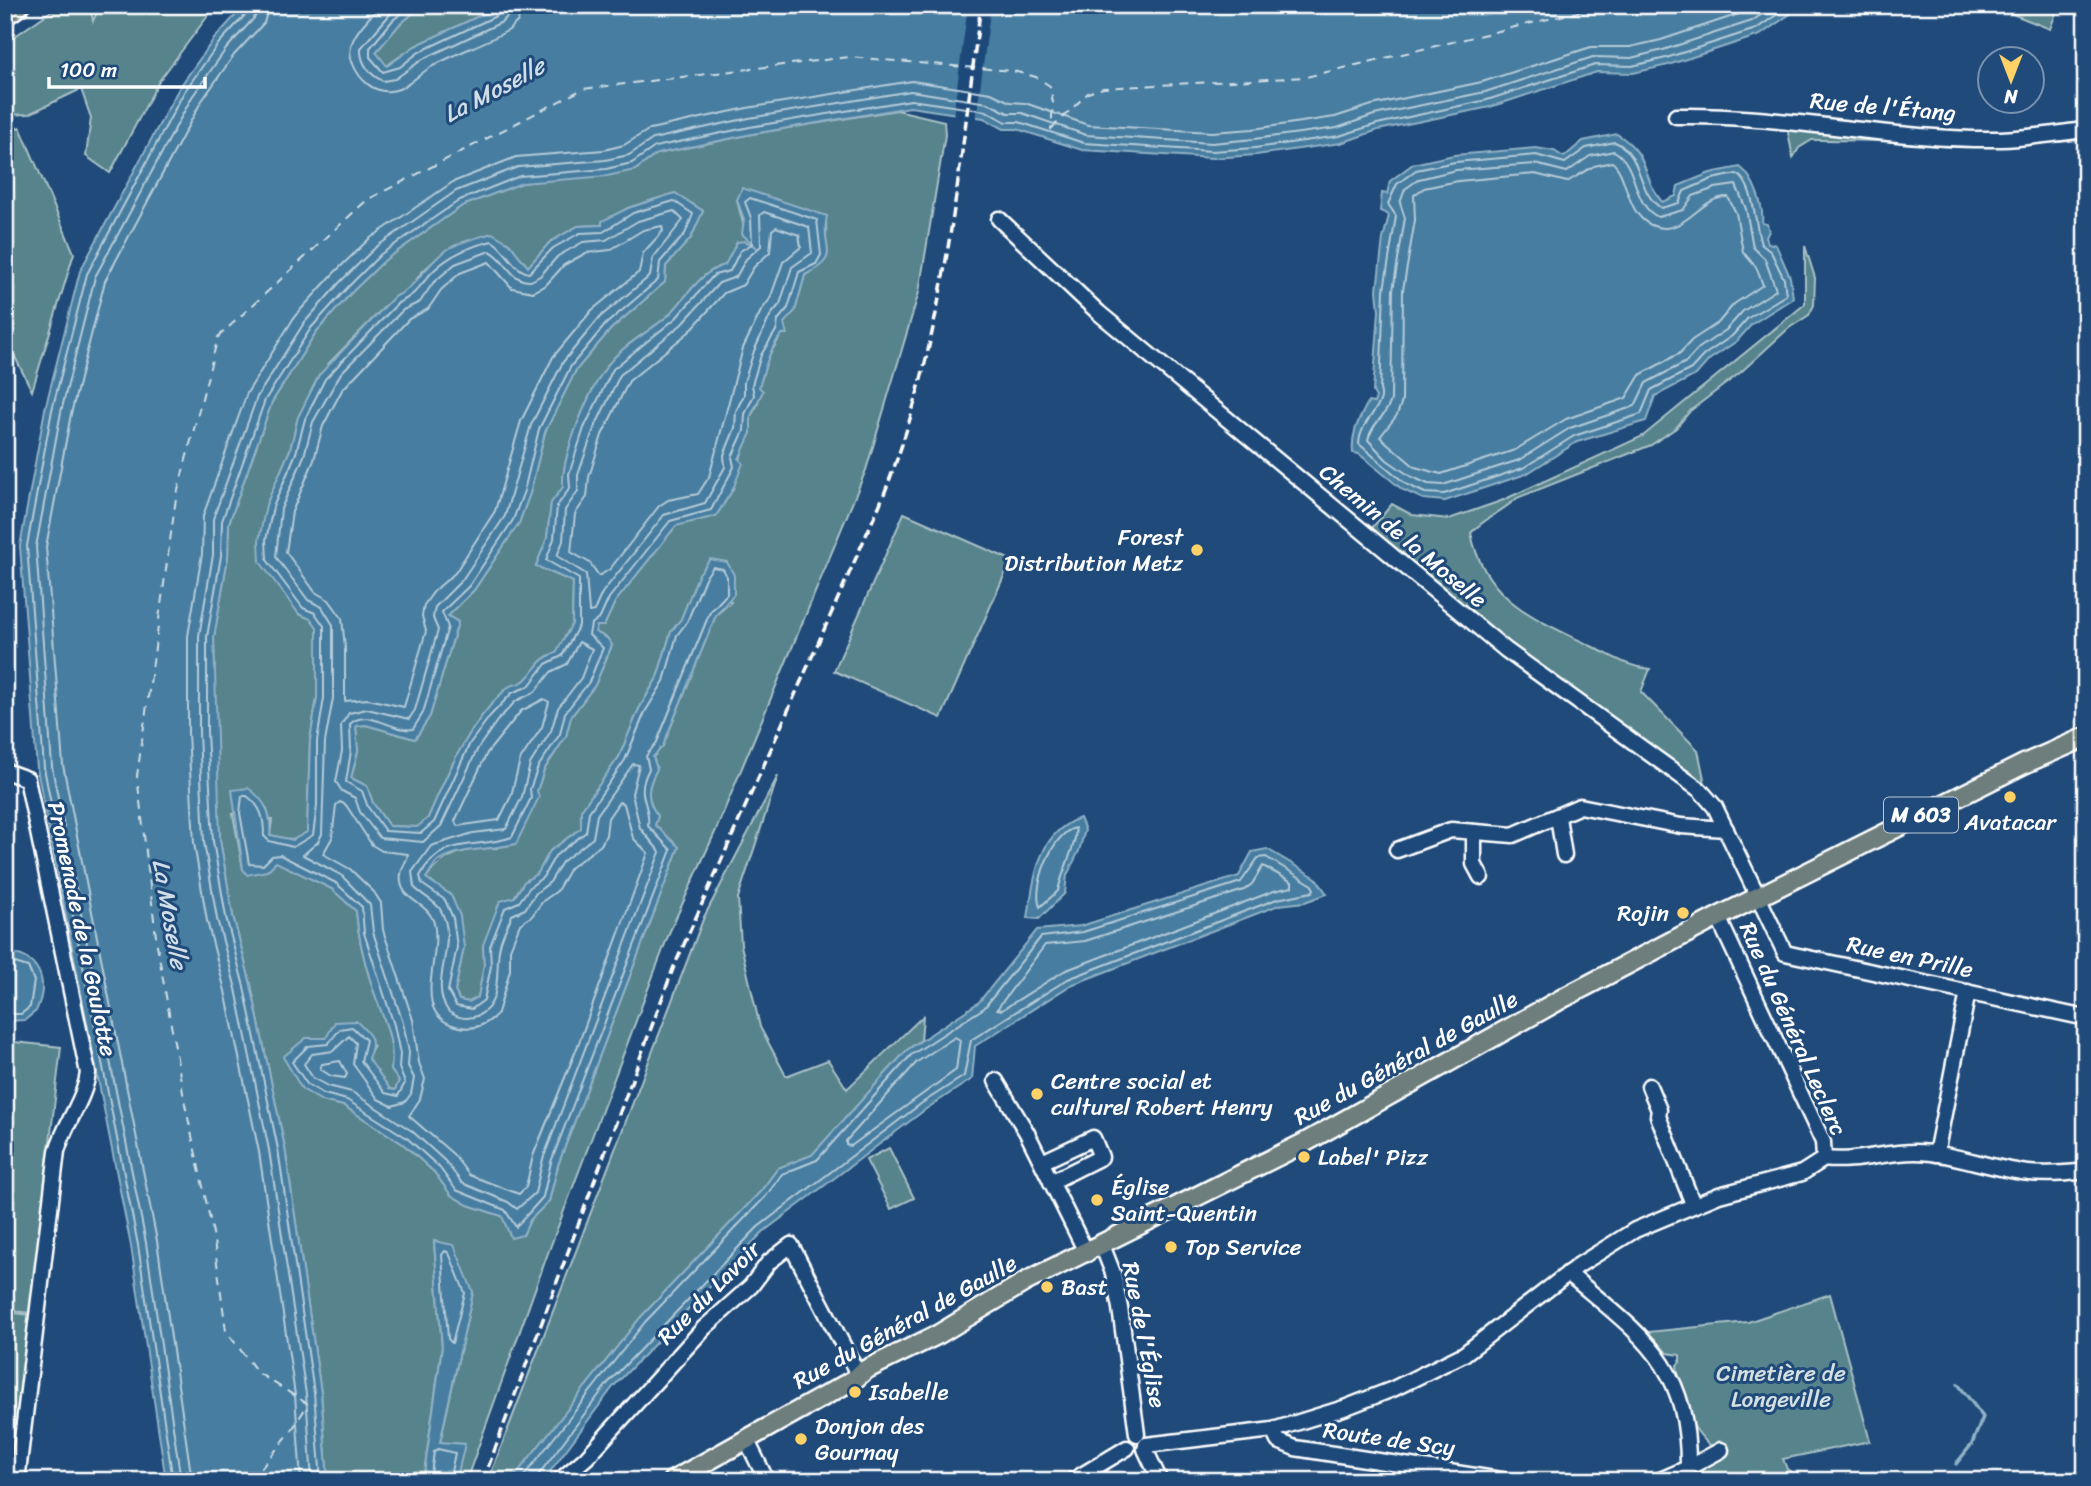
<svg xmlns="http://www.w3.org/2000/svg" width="2091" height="1486" viewBox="0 0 2091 1486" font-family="Sriracha,sans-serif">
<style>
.green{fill:#56838c;stroke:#aac1c6;stroke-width:2;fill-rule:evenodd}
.water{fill:#467da0;stroke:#90b1c6;stroke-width:2}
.pier{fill:#1f4a7a}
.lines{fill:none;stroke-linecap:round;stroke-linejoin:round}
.shore{stroke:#b5cbd9;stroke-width:2}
.stream{stroke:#90b1c6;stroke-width:3.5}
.ferry{stroke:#d1dee7;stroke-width:2;stroke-dasharray:9 7;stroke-linecap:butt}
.minor-casing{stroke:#fff;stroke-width:19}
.major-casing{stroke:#fff;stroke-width:23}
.highway-casing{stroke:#fff;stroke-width:26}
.minor{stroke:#1f4a7a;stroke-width:14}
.major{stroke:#6d7e7c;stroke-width:18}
.highway{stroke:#6d7e7c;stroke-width:21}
.rail{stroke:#fff;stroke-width:3.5;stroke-dasharray:10 5;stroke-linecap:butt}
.poi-dot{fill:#ffd166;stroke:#1f4a7a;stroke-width:2.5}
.labels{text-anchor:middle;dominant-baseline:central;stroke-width:6;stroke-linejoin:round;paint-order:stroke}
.shield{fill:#1f4a7a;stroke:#bcc9d7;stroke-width:2}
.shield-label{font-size:21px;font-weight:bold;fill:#fff}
.street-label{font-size:23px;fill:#fff;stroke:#1f4a7a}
.poi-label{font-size:23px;fill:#fff;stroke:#1f4a7a;text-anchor:start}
.park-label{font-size:23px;fill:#d5e0e2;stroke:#1f4a7a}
.water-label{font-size:24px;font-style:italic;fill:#d1dee7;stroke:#1f4a7a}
</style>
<rect width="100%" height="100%" fill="#1f4a7a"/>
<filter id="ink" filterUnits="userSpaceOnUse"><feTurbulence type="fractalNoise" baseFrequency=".0143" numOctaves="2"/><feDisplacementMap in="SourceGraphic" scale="14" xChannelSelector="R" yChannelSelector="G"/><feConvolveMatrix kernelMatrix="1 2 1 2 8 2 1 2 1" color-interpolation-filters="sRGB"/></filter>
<g filter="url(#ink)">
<g class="green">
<path d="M60,5H90L93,21L100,5H216L159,81L110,173L86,156L91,118L81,89L29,114L5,115V43Z"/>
<path d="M423,5H502L415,46L386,66L376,52L399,25Z"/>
<path d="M2001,5H2059L2050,29L2000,9Z"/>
<path d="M897,110L944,121L945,135L919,292L866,470L716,830L670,931L548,1253L466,1481H456L464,1444L440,1443L473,1292L434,1242L442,1347L423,1481H328L321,1393L285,1148L251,985L233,916L220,840L217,789L214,637L228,557L229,523L272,402L316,332L352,292L385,260L462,206L522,183L635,170L657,154L752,134ZM675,193L703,211L691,238L666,266L665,282L611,329L576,370L545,432L530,493L519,523L474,590L448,616L458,622L430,716L415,739L366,725L356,726L358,751L351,778L367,786L373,803L389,826L418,827L428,818C448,771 468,725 506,689C511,684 519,686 525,680C539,668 535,660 556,653L572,624L573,582L536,566L547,538L551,503L563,487C561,456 589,391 607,366C623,344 650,332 670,314C688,296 700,271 725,266L737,243L757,249L744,227L737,200L826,220C827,241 827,265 805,275L795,311L784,322L782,334L768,357L759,387L758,404L751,416V433L744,444L733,489L716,516L676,525L615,602L604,626H597L595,632L607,638L612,645L595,685L571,717L566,736L544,770L537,791L497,848C467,848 443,853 426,878L435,885L464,947L455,991L459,1000L469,1002L478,998L484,965L483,945L524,882L538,873L550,851L581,828V810L619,757L639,709L657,678L671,632L681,619L699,574L731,602L716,615L663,746L653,757L657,769C647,786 645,800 658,816L655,825L679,847L558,1165L549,1201L530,1220L523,1235L502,1216L468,1205L451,1195L434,1172L403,1144L344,1106L322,1101L374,1045L367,1058L390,1089L395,1090L399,1081L391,1070C396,1039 381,1014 372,986C364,961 358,936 356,911L332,889L276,861L247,874L243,869L233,814L272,820L270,835L293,840L307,832L310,740L317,698V627L311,619L299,614L282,590L266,505L290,450L298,417L329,363L394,297L409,291L421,273L446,250L492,234L509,243L528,267L550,242L578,226L603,225L628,208Z"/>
<path d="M1786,122L2001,139L2086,130V139C1994,151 1904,139 1812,140L1799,148L1793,158Z"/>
<path d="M20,127L74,253L32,391L5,337V132Z"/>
<path d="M1805,246L1815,278L1814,305L1809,315L1789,328L1741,372L1690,411L1676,428L1651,445L1517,498C1502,512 1484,518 1471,533C1484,600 1536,619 1591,646C1612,656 1627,667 1650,669L1641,692L1698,750L1708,798L1366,535L1392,504L1412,515L1449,519L1501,501L1643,436L1805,304Z"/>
<path d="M904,513L1011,560L941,718L834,671Z"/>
<path d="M778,776L738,898L741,945L760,1027L786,1076L828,1060L847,1089L923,1016L921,1040L907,1050L812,1155L778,1168L761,1191L640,1318L511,1481H488L704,917Z"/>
<path d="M5,1041L61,1047L30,1313L5,1310Z"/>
<path d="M889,1148L914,1198L891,1209L866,1160Z"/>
<path d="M1830,1294L1870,1441L1783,1459L1787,1469L1803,1481H1667L1724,1456C1688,1432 1682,1406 1677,1365L1680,1362V1355L1667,1353L1648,1332L1748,1322Z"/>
<path d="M5,1312L32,1315L13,1481H5Z"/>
</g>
<g class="water">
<path d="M245,5H423L399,25L376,52L387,66L415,46L502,5H1803L1760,35L1668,65L1633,73L1597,72L1490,107L1378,130L1341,143L1256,155L1213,158L1082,150L1017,129H1004L984,118L910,107L752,134L657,154L635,170L607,176L522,183L462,206L385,260L352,292L316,332L272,402L229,523L228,557L214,637L220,840L233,916L251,985L285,1148L321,1393L328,1481H166L131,1246L37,769L20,546L45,409L80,271L179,88L214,39Z"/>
<path d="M1617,134C1652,156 1640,175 1662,202L1676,196L1678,186L1710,173L1740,167C1755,178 1764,208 1762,223L1767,224L1769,231L1766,237L1768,243L1776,245L1790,277L1793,298L1752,324L1737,341L1709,360L1696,375L1655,396L1646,421L1577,442L1526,474L1445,501L1423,499L1403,490L1359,454L1353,453C1351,432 1359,420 1368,402L1374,403L1376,397L1373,392L1379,311L1377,290L1383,239L1389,215L1380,211L1382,193L1387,194L1390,181L1413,164L1454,155L1536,148L1554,151L1564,157L1583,141Z"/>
<path d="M742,188L827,216C819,249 845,255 805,275L795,311L784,323L787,334H782C769,349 765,368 759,387L763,391L751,416V433L739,459L743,463L733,489L716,516L676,526L615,602L604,626H597L595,632L607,638L612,645L595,685L571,717L566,736L544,770L537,791L539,797L516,844C491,850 463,847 439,860C434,863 430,873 426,878L451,895L460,916L464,947L455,991L459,1000L469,1002L478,997L484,965L483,945L500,901L515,897L524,882L538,873L550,851L581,828V810L619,757L639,709L657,678L671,632L681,619L699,574L710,559L727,562L734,575V594L716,615L663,746L653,757L657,769C647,786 645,800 658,816L655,825L679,847L558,1165L549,1201L530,1220L523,1235L511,1238L502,1216L468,1205L451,1195L434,1172L403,1144L344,1106L322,1101L302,1089L283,1057L306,1038H326L335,1022L356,1021C370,1034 377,1039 368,1058L390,1089L395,1090L399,1081L391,1070C396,1039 381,1014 372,986C364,961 358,936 356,911L332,889L276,862L267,871L247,875L243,869L232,790L248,788C265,800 272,813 270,835L293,840L307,832L310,740L317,698V627L311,619L299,614L260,562L259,540L266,505L290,450L298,417L319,375L394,297C416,288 425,266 444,252C457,242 476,238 492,233L509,243L528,267L550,242L578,226L602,225V221L628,208L675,193L703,211L691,238L666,266L665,282L611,329L576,370L545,432L530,493L519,523L474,590L448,616L458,622L430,716L415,739L366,725L356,726L358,751L351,778L367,786L373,803L389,826L417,827L428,818C448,771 468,725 506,689C511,683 519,686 525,680C539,667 536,660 556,653L572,624L573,582L536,566L547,538L551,503L563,487C561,456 589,391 607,366C623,344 650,332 670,314C688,296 700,271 725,265L737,242L745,241L757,248L742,234L744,219L737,200Z"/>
<path d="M1080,818L1085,830L1079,851L1067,875L1065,893L1039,919L1028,918C1034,879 1037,833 1080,818Z"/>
<path d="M1267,849L1316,878L1327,894L1305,902L1279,905L1071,985L975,1046L972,1079L926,1109L763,1232L613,1387L543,1481H511L640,1318L761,1191L778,1168L812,1155L907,1050L979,1002L1037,930L1081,926L1239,876L1252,852Z"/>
<path d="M5,953C39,954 50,981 36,1011L25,1020L5,1021Z"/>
<path d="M434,1241L454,1245L473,1292L440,1442L465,1444L456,1481H423L442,1347Z"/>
</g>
<path class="pier" d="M968,5H991L976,120L953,117Z"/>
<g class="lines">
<g class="shore">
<path d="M381,5C367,20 342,42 353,64C359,79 373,93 390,91C407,90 417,75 431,67C456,53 484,44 509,30L518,21L522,5"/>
<path d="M398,5L361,48C360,63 370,75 383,81L395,79L423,59L502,22L509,15L511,5"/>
<path d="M412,5L393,20L370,48V57L383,72L400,67L419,52L498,15L502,5"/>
<path d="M1615,142C1644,155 1636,192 1661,208L1679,203L1684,191L1712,179L1737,174C1755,184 1755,228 1761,244L1771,252L1784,279L1786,295L1748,318L1732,336L1704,355L1691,369L1651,390L1641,414L1574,436L1523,468L1444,494L1425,493L1406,484L1359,444C1360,419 1387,406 1380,390L1384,290L1396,216L1388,204L1397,184L1416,170L1455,162L1536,155L1565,163L1586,148Z"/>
<path d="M1614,151C1639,165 1631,204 1658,217L1683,210L1693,196L1715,188L1736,185L1746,209L1753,247L1765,259L1776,290L1743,311L1726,330L1699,348L1686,362L1646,383L1635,406L1570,428L1519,460L1443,485L1428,484L1410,476L1387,460L1368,440C1372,422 1387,416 1391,400L1393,290L1405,218L1400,203L1405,189L1419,179L1456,170L1535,164L1567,172L1590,156Z"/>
<path d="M1612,162C1628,174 1625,213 1651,225C1683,240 1699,196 1728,197L1736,213L1743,252L1756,267L1763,285L1734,304L1718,323L1692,340L1680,353L1640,375L1626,398L1566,419L1515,450L1441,474L1415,467L1380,437L1397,415L1402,401L1403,290L1415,220L1414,195L1424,188L1458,181L1535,174L1567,182L1594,166Z"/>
<path d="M750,198L817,220L821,255L816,264L799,272L788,308L778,320L777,329L761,355L752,385L754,395L745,414L744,431L732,457L734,467L711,510L670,521L609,598L600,618L591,624L589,635L603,648L589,682L565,713L560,734L538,767L530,789L531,798L512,837C476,850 442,834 420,876L422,884L445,900L453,918L457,947L448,991L456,1006L472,1009L484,1000L491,966L490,946L505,908L519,902L530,887L543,877L555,856L586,832L589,812L625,760L645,712L664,681L677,635L687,622L705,578L713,567L723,569L727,577V594L710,612L657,742L646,756L649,769C634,797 651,802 648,826L671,850L551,1162L543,1197L516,1227L505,1210L456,1190L439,1167L407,1138L347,1100L324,1094L307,1084L292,1062L308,1046L328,1044L340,1029L352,1027L366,1040L361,1061L385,1093L398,1096L405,1083L399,1068L400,1054L394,1025L364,933L362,907L336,883L280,855L272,856L263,865L249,864L240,813L242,796H247C262,807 264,819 264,836L269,841L293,847L313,835L317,806V741L324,698V626L315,613L303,608L267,560L266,540L273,507L296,453L305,419L325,379L398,303C412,297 416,291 426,279C443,258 466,247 492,241C506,249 513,270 529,273L553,248L580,233L603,232L633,213L674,201L693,214L685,234L660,262L658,280L606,324L571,366L539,429L524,491L513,520L469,586L442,612L448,627L423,713L413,729C394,733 367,707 350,724L351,751L346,782L362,791L368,807L385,831L421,833L434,822L470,743L490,716L512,693L529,686L546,664L562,656L579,625V579L546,560L554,539L557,506L570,488L569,474L584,428L613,369L676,318L714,275L730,271L740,251L752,244L751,218L745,202Z"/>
<path d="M674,211L683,220L653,258L650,276L600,317L563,362L531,425L505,516L462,580L435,607L433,618L438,630L415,710L409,719L367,709L349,713L341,725L342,751L336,782L342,791L355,798L360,812L380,838L423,842L441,826L478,748L497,721L516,701L535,692L551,672L567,664L579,642L592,649L581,678L558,708L551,731L530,764L522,797L506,829L473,833L431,846L412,872L414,887C421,895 434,900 440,909C461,943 426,983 449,1012C458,1018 469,1020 479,1015C504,1002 494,968 500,945C502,935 508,925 512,915L525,909L536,893L550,882L562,862L593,838L597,815L633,764L639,765L632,794L640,828L660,852L543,1159L535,1193L517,1209L508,1202L462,1183L445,1161L412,1131L352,1092L328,1086L313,1078L304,1064L312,1054L333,1051L349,1036L356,1043L353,1064L378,1099L392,1106L405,1102L411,1094L414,1078L408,1066L409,1052L403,1023L373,932L370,905L341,875L303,855L318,842L322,834L325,742L333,698V625L322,607L308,600L276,557L281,509L304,456L313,422L341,373L403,310L420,302L433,283L455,264L490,251C507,259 510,282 531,281L540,276L558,256L583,242L606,240L638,221Z"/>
<path d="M764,212L809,227L812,253L792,267L780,304L770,316L754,351L744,382V395L736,411L735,428L724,455L725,467L705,503L664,515L602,593L594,611L589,612L586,574L557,556L563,541L565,510L578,491V475L593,431L620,375L682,324L719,283L736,277L746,259L761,246L760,215Z"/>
<path d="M662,226L663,231L643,253L639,272L592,310L553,357L521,421L495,511L455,573L434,591L424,605L422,616L426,631L404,707L368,699L345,701V648L342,618L329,600L315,592L286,552L292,512L314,460L323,426L342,390L409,319L428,309L441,290L460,273L489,262L512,288L533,292L546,285L564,265L586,253L610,250L643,230Z"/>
<path d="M776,227L799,235L801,247L783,262L770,299L761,311L743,348L709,477L698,494L668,500L659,506L610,569L599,576L590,563L571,552L575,514L587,497L589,477L602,435L629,381L689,332L724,293L743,285L754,267L770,252L772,230Z"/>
<path d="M544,699L549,702L542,727L520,760L511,796L499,820L457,826L455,821L487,753L521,711Z"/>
<path d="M340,802L346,805L372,845L382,851L408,854C407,861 402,867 401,874C397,900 426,901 433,920C445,954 406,1017 460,1027C475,1030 488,1024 498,1013L510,970V949L520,924L532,916L543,901L557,891L570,868L601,845L606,835L608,818L619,802L624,804L633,838L648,853L577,1048L533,1156L526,1187L519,1194L469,1175L453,1154L409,1116L420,1099L425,1079L419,1063L413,1020L383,930L381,903L374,892L350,869L323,854L332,838L336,805Z"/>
<path d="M1075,828C1079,840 1061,873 1058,891L1040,907C1032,887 1052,833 1075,828Z"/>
<path d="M1263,866L1292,882V887L1274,891L1064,971L1002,1010L997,1009L1045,945L1085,941L1244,890L1252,884Z"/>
<path d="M5,960L28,967L34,981L30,1007L21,1014H5"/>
<path d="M955,1037L960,1040L956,1070L851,1146L846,1145V1141L917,1062Z"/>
<path d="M340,1061L347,1074L345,1078L331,1076L320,1069L322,1064Z"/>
<path d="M445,1251L449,1253L465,1293L452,1343L448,1339L442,1255Z"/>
<path d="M173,1481L138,1245L44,768L27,546L52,410L87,274L184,92L219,43L248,12L249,5"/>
<path d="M181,1481L146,1243L52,767L36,547L61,412L95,277L192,97L226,49L255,17L258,5"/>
<path d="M192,1481L157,1241L63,765L46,547L71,414L105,281L201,102L234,55L264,23L269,5"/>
<path d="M301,1481L295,1395L259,1152L225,991L207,921L194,843L188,733V636L202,554L203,516L247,393L295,316L334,273L369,239L453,182L516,157L604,150L624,145L650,129L747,108L912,81L991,93L1010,102L1025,103L1088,125L1212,132L1253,129L1335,117L1372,105L1482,82L1591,47H1630L1661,40L1748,11L1757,5"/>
<path d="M312,1481L306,1394L269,1150L236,989L217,919L204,842L199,733V636L213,555V519L257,397L304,323L341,281L376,247L456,191L518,167L605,160L629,155L653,139L749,118L911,91L988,103L1008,113H1022L1086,135L1212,143L1254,139L1337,128L1374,115L1485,92L1593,57L1631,58L1663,50L1752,21L1775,5"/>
<path d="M321,1481L314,1393L278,1149L244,987L226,917L213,841L207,732V637L221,556L222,521L265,400L311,328L348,287L381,254L460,200L520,176L606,169L632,163L655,147L750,127L911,100L986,111L1006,122H1019L1084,143L1212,151L1255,148L1339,136L1377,124L1487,100L1595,65L1632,66L1666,58L1756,29L1791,5"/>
<path d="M430,1481L434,1452L438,1449L455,1453L449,1481"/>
<path d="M520,1481L645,1322L766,1196L782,1174L817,1160L911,1055L984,1008L1041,937L1083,932L1241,882L1258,858L1266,857L1311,884L1314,889L1312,892L1277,899L1068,979L971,1040L964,1076L922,1103L758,1227L608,1383L539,1474L538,1481"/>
</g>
<path class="stream" d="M1956,1464L1972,1444L1983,1417L1958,1384"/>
<g class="ferry">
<path d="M1051,129L1088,93L1103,88L1306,77L1607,5"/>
<path d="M251,1481L292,1430L308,1404L258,1373L226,1331L213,1233L185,1104L157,945L137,776L176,498L218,337L367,200L583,89L849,57L1013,71L1036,77L1050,86L1053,103L1051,130"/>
</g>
<defs>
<g id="minor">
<path d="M1676,116C1785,114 1892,141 2001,139C2029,138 2058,133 2086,130"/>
<path d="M999,219L1099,313L1506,650L1700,790L1715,807L1785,953L2086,1018"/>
<path d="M5,771L27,779L88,1073C84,1101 65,1123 57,1151L17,1481"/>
<path d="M1558,817L1564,855"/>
<path d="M1474,832V864L1481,877"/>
<path d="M1397,850L1451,830L1513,835L1580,806L1681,826L1726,829"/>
<path d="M1718,917L1823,1142L1824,1159"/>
<path d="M996,1081L1027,1133L1087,1254"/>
<path d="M1649,1086L1659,1110L1658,1116L1693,1204"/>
<path d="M1936,1154L1968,992"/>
<path d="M1042,1162L1093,1138L1101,1157L1051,1182"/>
<path d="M1102,1245L1113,1273L1120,1308L1137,1434"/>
<path d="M1568,1273C1641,1336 1689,1362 1688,1468L1658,1481"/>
<path d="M1273,1430L1278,1441L1295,1448L1507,1481"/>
<path d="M746,1439L767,1481"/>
<path d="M1146,1445L1273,1430L1344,1408L1393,1389L1464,1354L1579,1265L1635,1230L1719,1195L1802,1173L1824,1159C1856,1163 1883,1152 1915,1152C1949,1152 1982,1166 2016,1171C2039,1176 2063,1174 2086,1171"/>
<path d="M1145,1449L1160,1481"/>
<path d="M1688,1468L1721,1450"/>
<path d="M559,1481L586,1458L704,1328L751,1286L769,1262L791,1245L859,1376"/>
<path d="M1072,1481L1127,1448"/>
</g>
<path id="major" d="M672,1481L855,1379L865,1370L939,1334L1025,1282L1304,1143L1565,997L1718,917L2024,764L2086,737"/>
<path id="highway" d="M5,14L18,5"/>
</defs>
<use href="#minor" class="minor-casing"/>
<use href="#major" class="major-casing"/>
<use href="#highway" class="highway-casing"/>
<use href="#minor" class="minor"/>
<use href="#major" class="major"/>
<use href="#highway" class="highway"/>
<path class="rail" d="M483,1481L673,969L880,504C945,346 958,173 981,5"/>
</g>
</g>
<g class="poi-dot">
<circle cx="1197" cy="550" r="7"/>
<circle cx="2010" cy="797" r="7"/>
<circle cx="1683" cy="913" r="7"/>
<circle cx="1037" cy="1094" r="7"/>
<circle cx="1304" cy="1157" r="7"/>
<circle cx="1097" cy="1200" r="7"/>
<circle cx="1171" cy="1247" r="7"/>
<circle cx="1047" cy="1287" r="7"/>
<circle cx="855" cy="1392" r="7"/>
<circle cx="801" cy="1439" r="7"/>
</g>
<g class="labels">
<rect class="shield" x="1884" y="797.5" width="74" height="35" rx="5"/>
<g class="shield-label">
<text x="1921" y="815">M 603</text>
</g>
<g class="street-label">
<text transform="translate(1883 107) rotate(5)">Rue de l'Étang</text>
<text transform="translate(1403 536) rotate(40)">Chemin de la Moselle</text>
<text transform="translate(82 929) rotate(78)">Promenade de la Goulotte</text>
<text transform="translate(1910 957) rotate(12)">Rue en Prille</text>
<text transform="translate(1793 1029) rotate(66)">Rue du Général Leclerc</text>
<text transform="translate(1406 1058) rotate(-29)">Rue du Général de Gaulle</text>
<text transform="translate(709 1293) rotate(-45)">Rue du Lavoir</text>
<text transform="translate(905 1322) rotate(-29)">Rue du Général de Gaulle</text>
<text transform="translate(1144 1335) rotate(79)">Rue de l'Église</text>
<text transform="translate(1389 1439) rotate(8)">Route de Scy</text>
</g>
<g class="poi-label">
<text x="1183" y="537" text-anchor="end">Forest<tspan x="1183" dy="26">Distribution Metz</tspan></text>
<text x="2010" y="822" text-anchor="middle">Avatacar</text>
<text x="1669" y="913" text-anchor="end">Rojin</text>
<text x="1051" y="1081">Centre social et<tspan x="1051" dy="26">culturel Robert Henry</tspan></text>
<text x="1318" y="1157">Label' Pizz</text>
<text x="1111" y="1187">Église<tspan x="1111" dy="26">Saint-Quentin</tspan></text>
<text x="1185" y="1247">Top Service</text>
<text x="1061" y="1287">Bast</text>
<text x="869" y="1392">Isabelle</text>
<text x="815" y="1426">Donjon des<tspan x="815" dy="26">Gournay</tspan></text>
</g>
<g class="park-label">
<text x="1781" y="1373">Cimetière de<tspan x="1781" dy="26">Longeville</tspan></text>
</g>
<g class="water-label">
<text transform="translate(494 90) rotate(-28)">La Moselle</text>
<text transform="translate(170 914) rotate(80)">La Moselle</text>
</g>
</g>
<rect width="2091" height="1486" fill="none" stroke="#1f4a7a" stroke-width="28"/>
<rect x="14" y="14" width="2063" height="1458" fill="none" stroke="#fff" stroke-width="2.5" filter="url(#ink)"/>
<g transform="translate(2011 80) rotate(180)"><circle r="33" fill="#1f4a7a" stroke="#7992af" stroke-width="2"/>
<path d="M0-5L12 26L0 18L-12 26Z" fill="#ffd166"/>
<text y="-10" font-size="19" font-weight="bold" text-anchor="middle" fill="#ffffff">N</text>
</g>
<path d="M49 77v10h156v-10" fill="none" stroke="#ffffff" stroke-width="3.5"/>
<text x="60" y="77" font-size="21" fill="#ffffff" stroke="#1f4a7a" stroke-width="5" paint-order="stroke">100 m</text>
</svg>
